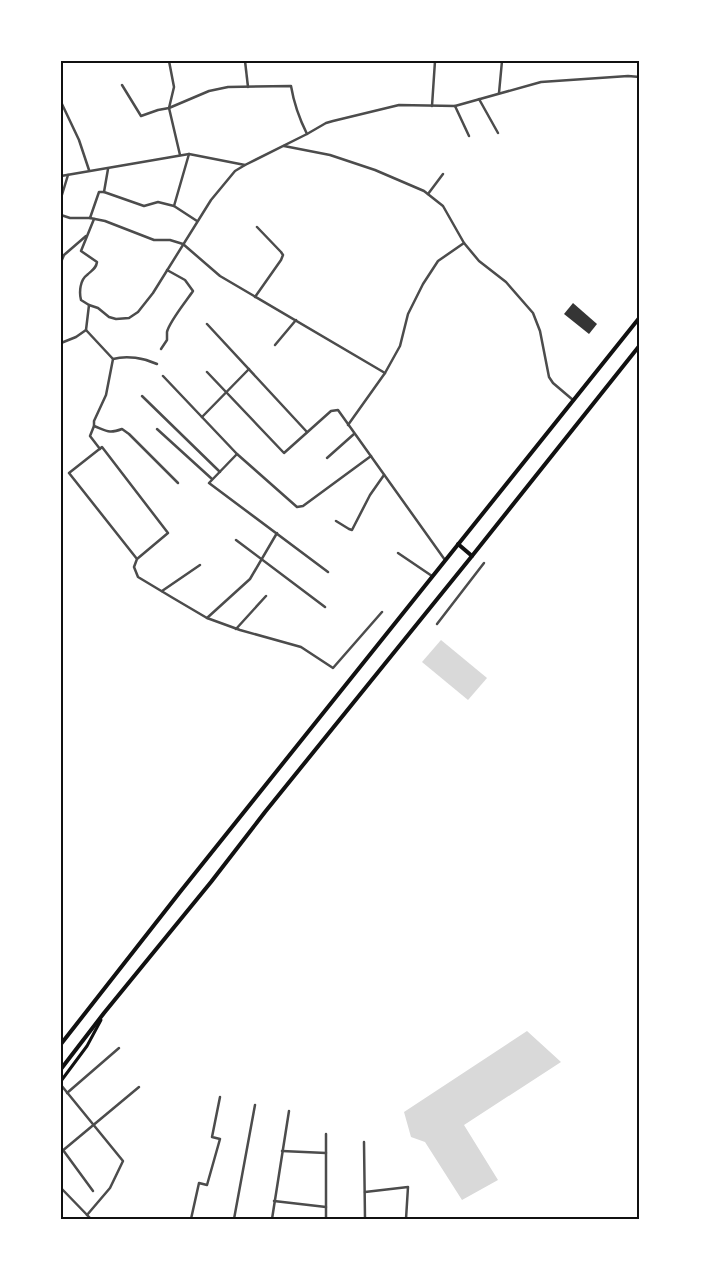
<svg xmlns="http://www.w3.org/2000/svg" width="701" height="1280" viewBox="0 0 701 1280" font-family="'Fira Sans Condensed',sans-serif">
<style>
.water{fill:#d9d9d9}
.building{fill:#353535}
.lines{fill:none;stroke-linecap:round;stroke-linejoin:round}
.minor{stroke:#4c4c4c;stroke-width:2.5}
.secondary{stroke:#111;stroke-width:3}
.trunk{stroke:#111;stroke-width:4}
.neatline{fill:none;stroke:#111;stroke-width:2}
</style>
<rect width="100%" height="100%" fill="#fff"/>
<g class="water">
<path d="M441,640L487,678L468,700L422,662Z"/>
<path d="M527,1031L561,1062L464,1125L498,1180L462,1200L425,1142L411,1137L404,1112Z"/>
</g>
<path class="building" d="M573,303L597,324L589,334L564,314Z"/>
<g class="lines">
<g class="minor">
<path d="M169,61L174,87L169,108L180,155"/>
<path d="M245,61L248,87"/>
<path d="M122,85L141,116L158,110L169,108L209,91L228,87L291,86C294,104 299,118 307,134"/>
<path d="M499,93L502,61"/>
<path d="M479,99L498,133"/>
<path d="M61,102L79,140L89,170"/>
<path d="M432,106L435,61"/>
<path d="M455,106L469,136"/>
<path d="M284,146L330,155L375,170L424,191L443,206L464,243L479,261L506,282L533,313L540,331L549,377L553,383L573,400"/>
<path d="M108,169L104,192L144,206L158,202L174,206L189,154"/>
<path d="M61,176L189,154L245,165L307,134L326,123L333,121L399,105L455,106L541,82L628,76L640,77"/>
<path d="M428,194L443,174"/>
<path d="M61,198L68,175"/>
<path d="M174,206L197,221"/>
<path d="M61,215L70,218H90L105,221L154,240H170L183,244L220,276L385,373"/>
<path d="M90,218L99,192H104"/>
<path d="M61,262L64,255L86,236"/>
<path d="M255,297L281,260L283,255L281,252L257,227"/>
<path d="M89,305L81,300C79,292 80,280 87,275C92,270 96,269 97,262L81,251L94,219"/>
<path d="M207,324L307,432"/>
<path d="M86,330L113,359L106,395L94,421V426L90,436L100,449"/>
<path d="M61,343L76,337L86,330L89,305L98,308L109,317L116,319L129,318L138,312L153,293L211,200L235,171L245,165"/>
<path d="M275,345L296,320"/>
<path d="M161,349L167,340C167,338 167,334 167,332C169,322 187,300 193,291L185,280L167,270"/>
<path d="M113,359C127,355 144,358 157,364"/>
<path d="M207,372L284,453L331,411L338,410L445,560"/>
<path d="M163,376L237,454L297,507L303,506L371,456"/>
<path d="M142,396L220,472"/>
<path d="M202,417L249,369"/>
<path d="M348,425L385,373L400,346L408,314L423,284L438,261L464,243"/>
<path d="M94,426C107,431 109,434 122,429L129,434L178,483"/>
<path d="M157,429L212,479"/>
<path d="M237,454L209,483L328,572"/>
<path d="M327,458L354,434"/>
<path d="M336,521L349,529L352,530L370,495L384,475"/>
<path d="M236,540L325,607"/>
<path d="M398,553L432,576"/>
<path d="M137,559L69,473L102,447L168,533L137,559L134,567L138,577L173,598L207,618L240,630L301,647L333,668L382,612"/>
<path d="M162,591L200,565"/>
<path d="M207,618L250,579L277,533"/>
<path d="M437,624L484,563"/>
<path d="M236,629L266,596"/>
<path d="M61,1085L123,1161L110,1188L87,1215"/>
<path d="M67,1093L119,1048"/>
<path d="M364,1142L365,1219"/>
<path d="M63,1150L93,1191"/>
<path d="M282,1151L326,1153"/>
<path d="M61,1152L139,1087"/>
<path d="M61,1188L91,1219"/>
<path d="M365,1192L408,1187L406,1219"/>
<path d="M274,1201L326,1207"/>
<path d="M191,1219L199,1183L207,1185L220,1139L212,1137L220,1097"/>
<path d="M234,1219L255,1105"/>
<path d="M272,1219L289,1111"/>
<path d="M326,1219V1134"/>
</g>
<path class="secondary" d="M61,1081L87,1046L101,1020"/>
<g class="trunk">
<path d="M458,544L472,556"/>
<path d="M61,1044L180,892L640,317"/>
<path d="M61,1069L104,1013L211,882L265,812L472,556L640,345"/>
</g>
</g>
<rect width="701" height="1280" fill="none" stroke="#ffffff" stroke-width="125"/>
<rect x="62" y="62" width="576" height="1156" class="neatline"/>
</svg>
